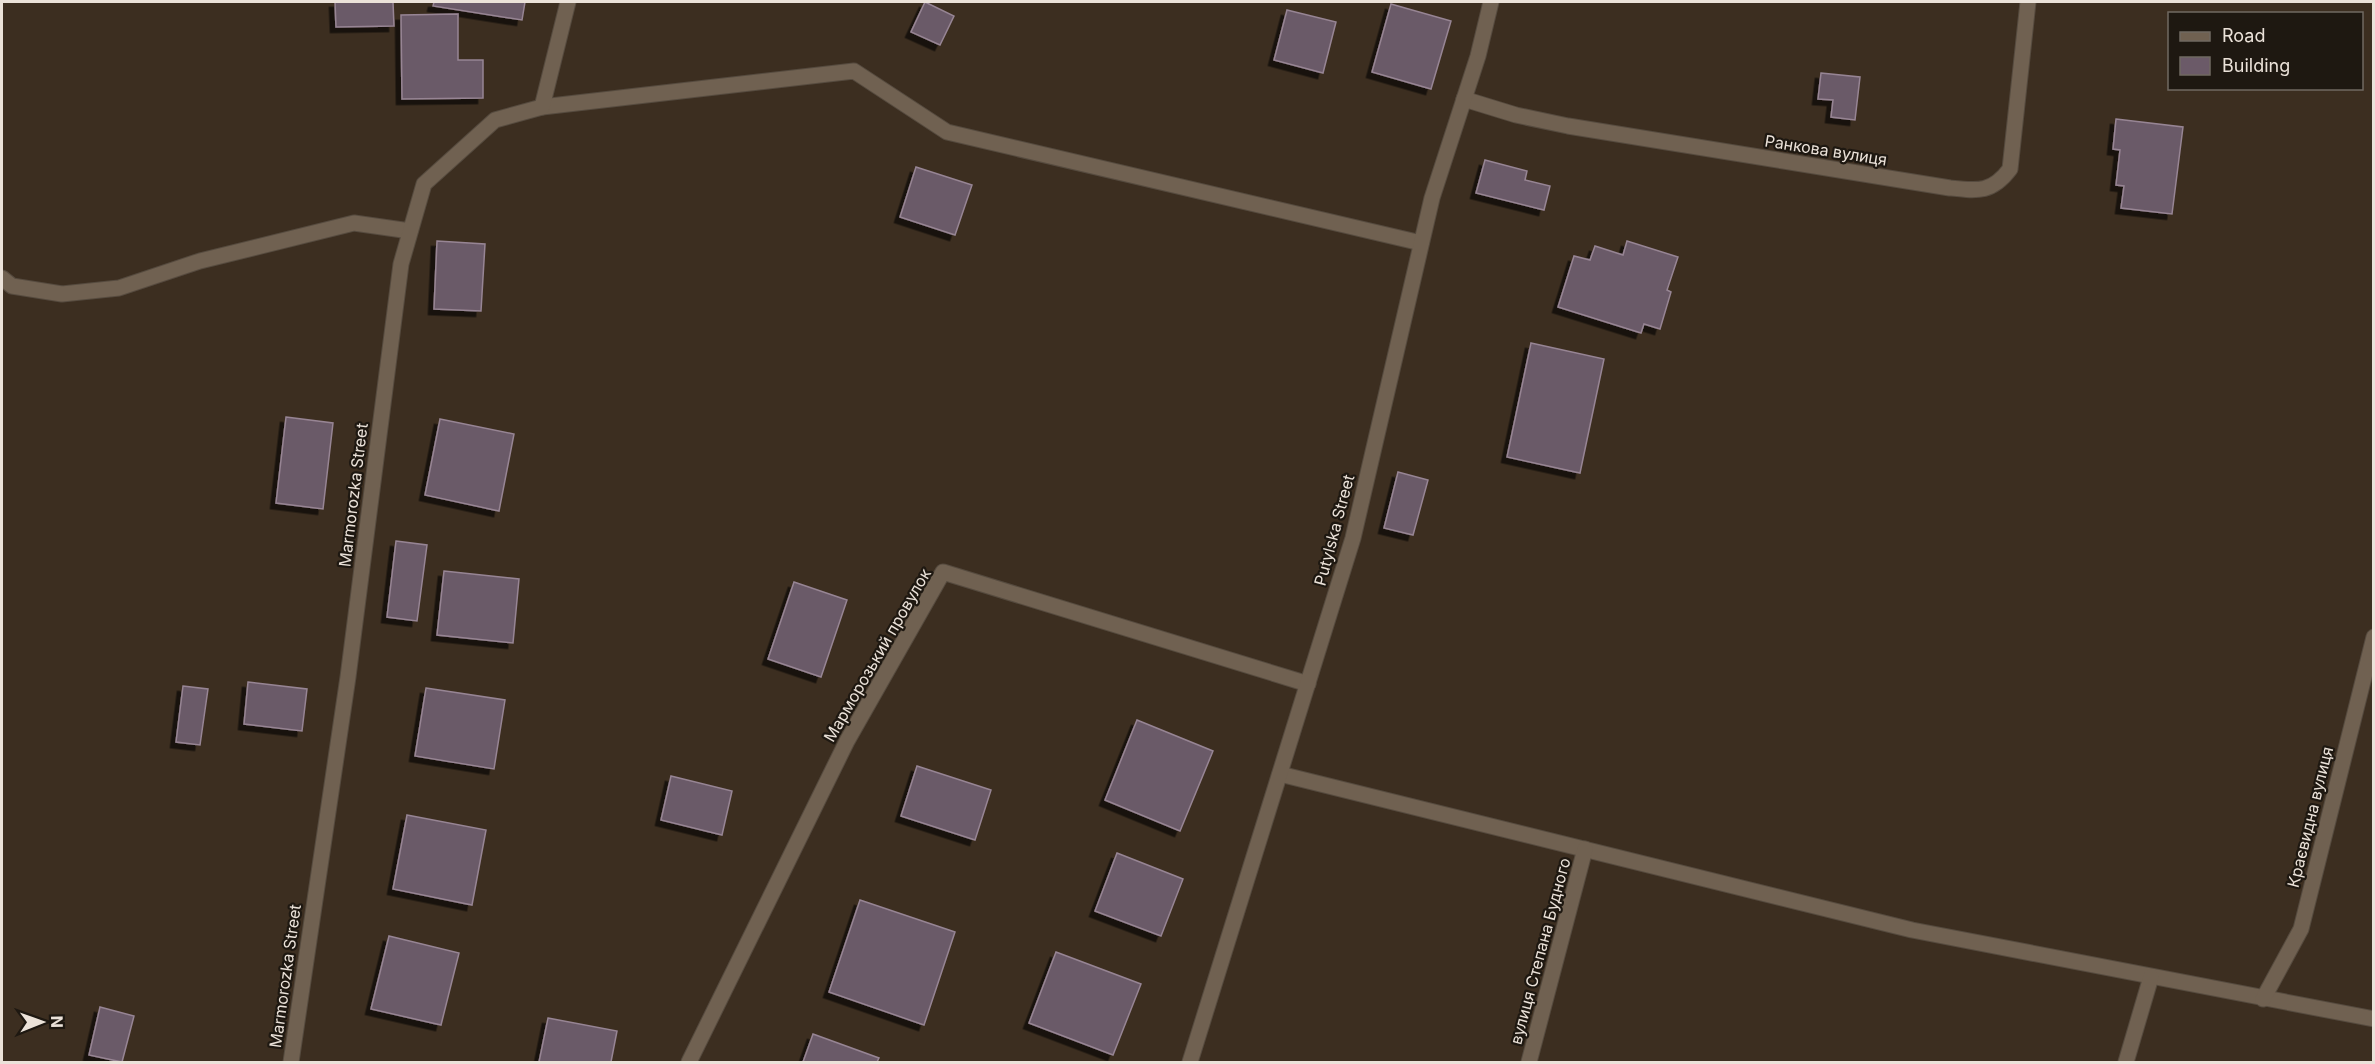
<svg xmlns="http://www.w3.org/2000/svg" width="2375" height="1064" viewBox="0 0 2375 1064" font-family="Inter,sans-serif">
<style>
.building{fill:#6b5a68;stroke:#978594;stroke-width:1.5;filter:url(#shadow)}
.lines{fill:none;stroke-linecap:round;stroke-linejoin:round}
.service-casing{stroke:#564b3f;stroke-width:17}
.minor-casing{stroke:#564b3f;stroke-width:17}
.service{stroke:#706151;stroke-width:15}
.minor{stroke:#706151;stroke-width:15}
.labels{text-anchor:middle;dominant-baseline:central;stroke-width:4.5;stroke-linejoin:round;paint-order:stroke}
.street-label{font-size:16px;fill:#ebe2d9;stroke:#1e1811}
</style>
<defs>
<filter id="shadow"><feDropShadow dx="-5.5" dy="5.5" stdDeviation="0" flood-color="#0009"/></filter>
</defs>
<rect width="100%" height="100%" fill="#3c2e20"/>
<g class="building">
<path d="M335,2H393L394,26L336,27Z"/>
<path d="M434,2H525L522,20L433,6Z"/>
<path d="M925,2L954,16L940,45L911,32Z"/>
<path d="M1391,4L1451,21L1431,89L1372,72Z"/>
<path d="M1287,10L1336,22L1323,73L1274,60Z"/>
<path d="M458,14V60H483V98L402,99L401,15Z"/>
<path d="M1821,73L1860,77L1855,120L1831,117L1833,100L1818,99Z"/>
<path d="M2116,119L2183,127L2172,214L2121,208L2124,186L2116,185L2120,150L2113,149Z"/>
<path d="M1485,160L1527,171L1525,180L1550,186L1544,210L1476,193Z"/>
<path d="M916,167L972,185L955,235L900,217Z"/>
<path d="M437,241L485,244L481,311L434,309Z"/>
<path d="M1627,241L1678,257L1667,290L1671,292L1660,329L1644,324L1641,333L1558,307L1574,256L1590,260L1595,246L1623,255Z"/>
<path d="M1531,343L1604,359L1580,473L1507,457Z"/>
<path d="M286,417L333,423L323,509L276,503Z"/>
<path d="M440,419L514,434L499,511L425,495Z"/>
<path d="M1398,472L1428,480L1413,535L1384,528Z"/>
<path d="M396,541L427,545L417,621L387,617Z"/>
<path d="M444,571L519,579L513,643L437,635Z"/>
<path d="M794,582L847,600L821,677L768,659Z"/>
<path d="M248,682L307,689L302,731L244,724Z"/>
<path d="M183,686L208,689L200,745L176,742Z"/>
<path d="M426,688L505,700L494,769L415,756Z"/>
<path d="M1137,720L1213,751L1180,831L1105,800Z"/>
<path d="M917,766L991,790L975,840L901,816Z"/>
<path d="M671,776L732,791L722,835L661,820Z"/>
<path d="M407,815L486,830L472,905L393,889Z"/>
<path d="M1117,853L1183,879L1161,936L1095,911Z"/>
<path d="M860,900L955,932L924,1025L829,992Z"/>
<path d="M389,936L459,953L441,1025L371,1009Z"/>
<path d="M1056,952L1141,984L1113,1055L1029,1023Z"/>
<path d="M100,1007L134,1016L122,1062L89,1055Z"/>
<path d="M548,1018L617,1031L611,1062H539Z"/>
<path d="M813,1034L879,1058L877,1062H803Z"/>
</g>
<g class="lines">
<defs>
<path id="service" d="M2,278L12,286L62,294L119,288L200,261L354,223L410,231"/>
<g id="minor">
<path d="M1464,99L1516,115L1568,126L1950,188C1978,191 1992,193 2010,169L2028,2"/>
<path d="M542,107L854,71L947,132L1421,243"/>
<path d="M1280,774L1912,930L2374,1019"/>
<path d="M2263,999L2301,929L2374,637"/>
<path d="M291,1062L348,677L401,264L424,184L495,120L542,107L568,2"/>
<path d="M689,1062L847,741L943,572L1308,684"/>
<path d="M1190,1062L1353,538L1432,198L1478,56L1491,2"/>
<path d="M1529,1062L1585,849"/>
<path d="M2126,1062L2151,977"/>
</g>
</defs>
<use href="#service" class="service-casing"/>
<use href="#minor" class="minor-casing"/>
<use href="#service" class="service"/>
<use href="#minor" class="minor"/>
</g>
<g class="labels">
<g class="street-label">
<text transform="translate(1826 150) rotate(9)">Ранкова вулиця</text>
<text transform="translate(353 495) rotate(-83)">Marmorozka Street</text>
<text transform="translate(1334 530) rotate(-75)">Putylska Street</text>
<text transform="translate(877 655) rotate(-60)">Марморозький провулок</text>
<text transform="translate(2310 817) rotate(-76)">Краєвидна вулиця</text>
<text transform="translate(1540 951) rotate(-75)">вулиця Степана Будного</text>
<text transform="translate(285 976) rotate(-82)">Marmorozka Street</text>
</g>
</g>
<rect width="2375" height="1064" fill="none" stroke="#ebe2d9" stroke-width="6"/>
<rect x="2168" y="12" width="195" height="78" fill="#1e1811" stroke="#706961" stroke-width="1.5"/>
<rect x="2180" y="32" width="30" height="9" fill="#706151" stroke="#706961" stroke-width="1.5"/>
<text x="2222" y="42" font-size="18" fill="#ebe2d9">Road</text>
<rect x="2180" y="57" width="30" height="18" fill="#6b5a68" stroke="#706961" stroke-width="1.5"/>
<text x="2222" y="72" font-size="18" fill="#ebe2d9">Building</text>
<g transform="translate(42 1022) rotate(89)" stroke="#1e1811" stroke-width="4.5" paint-order="stroke">
<path d="M0-4.5L10 22L0 15L-10 22Z" fill="#ebe2d9"/>
<text y="-9" font-size="16" font-weight="bold" text-anchor="middle" fill="#ebe2d9">N</text>
</g>
</svg>
